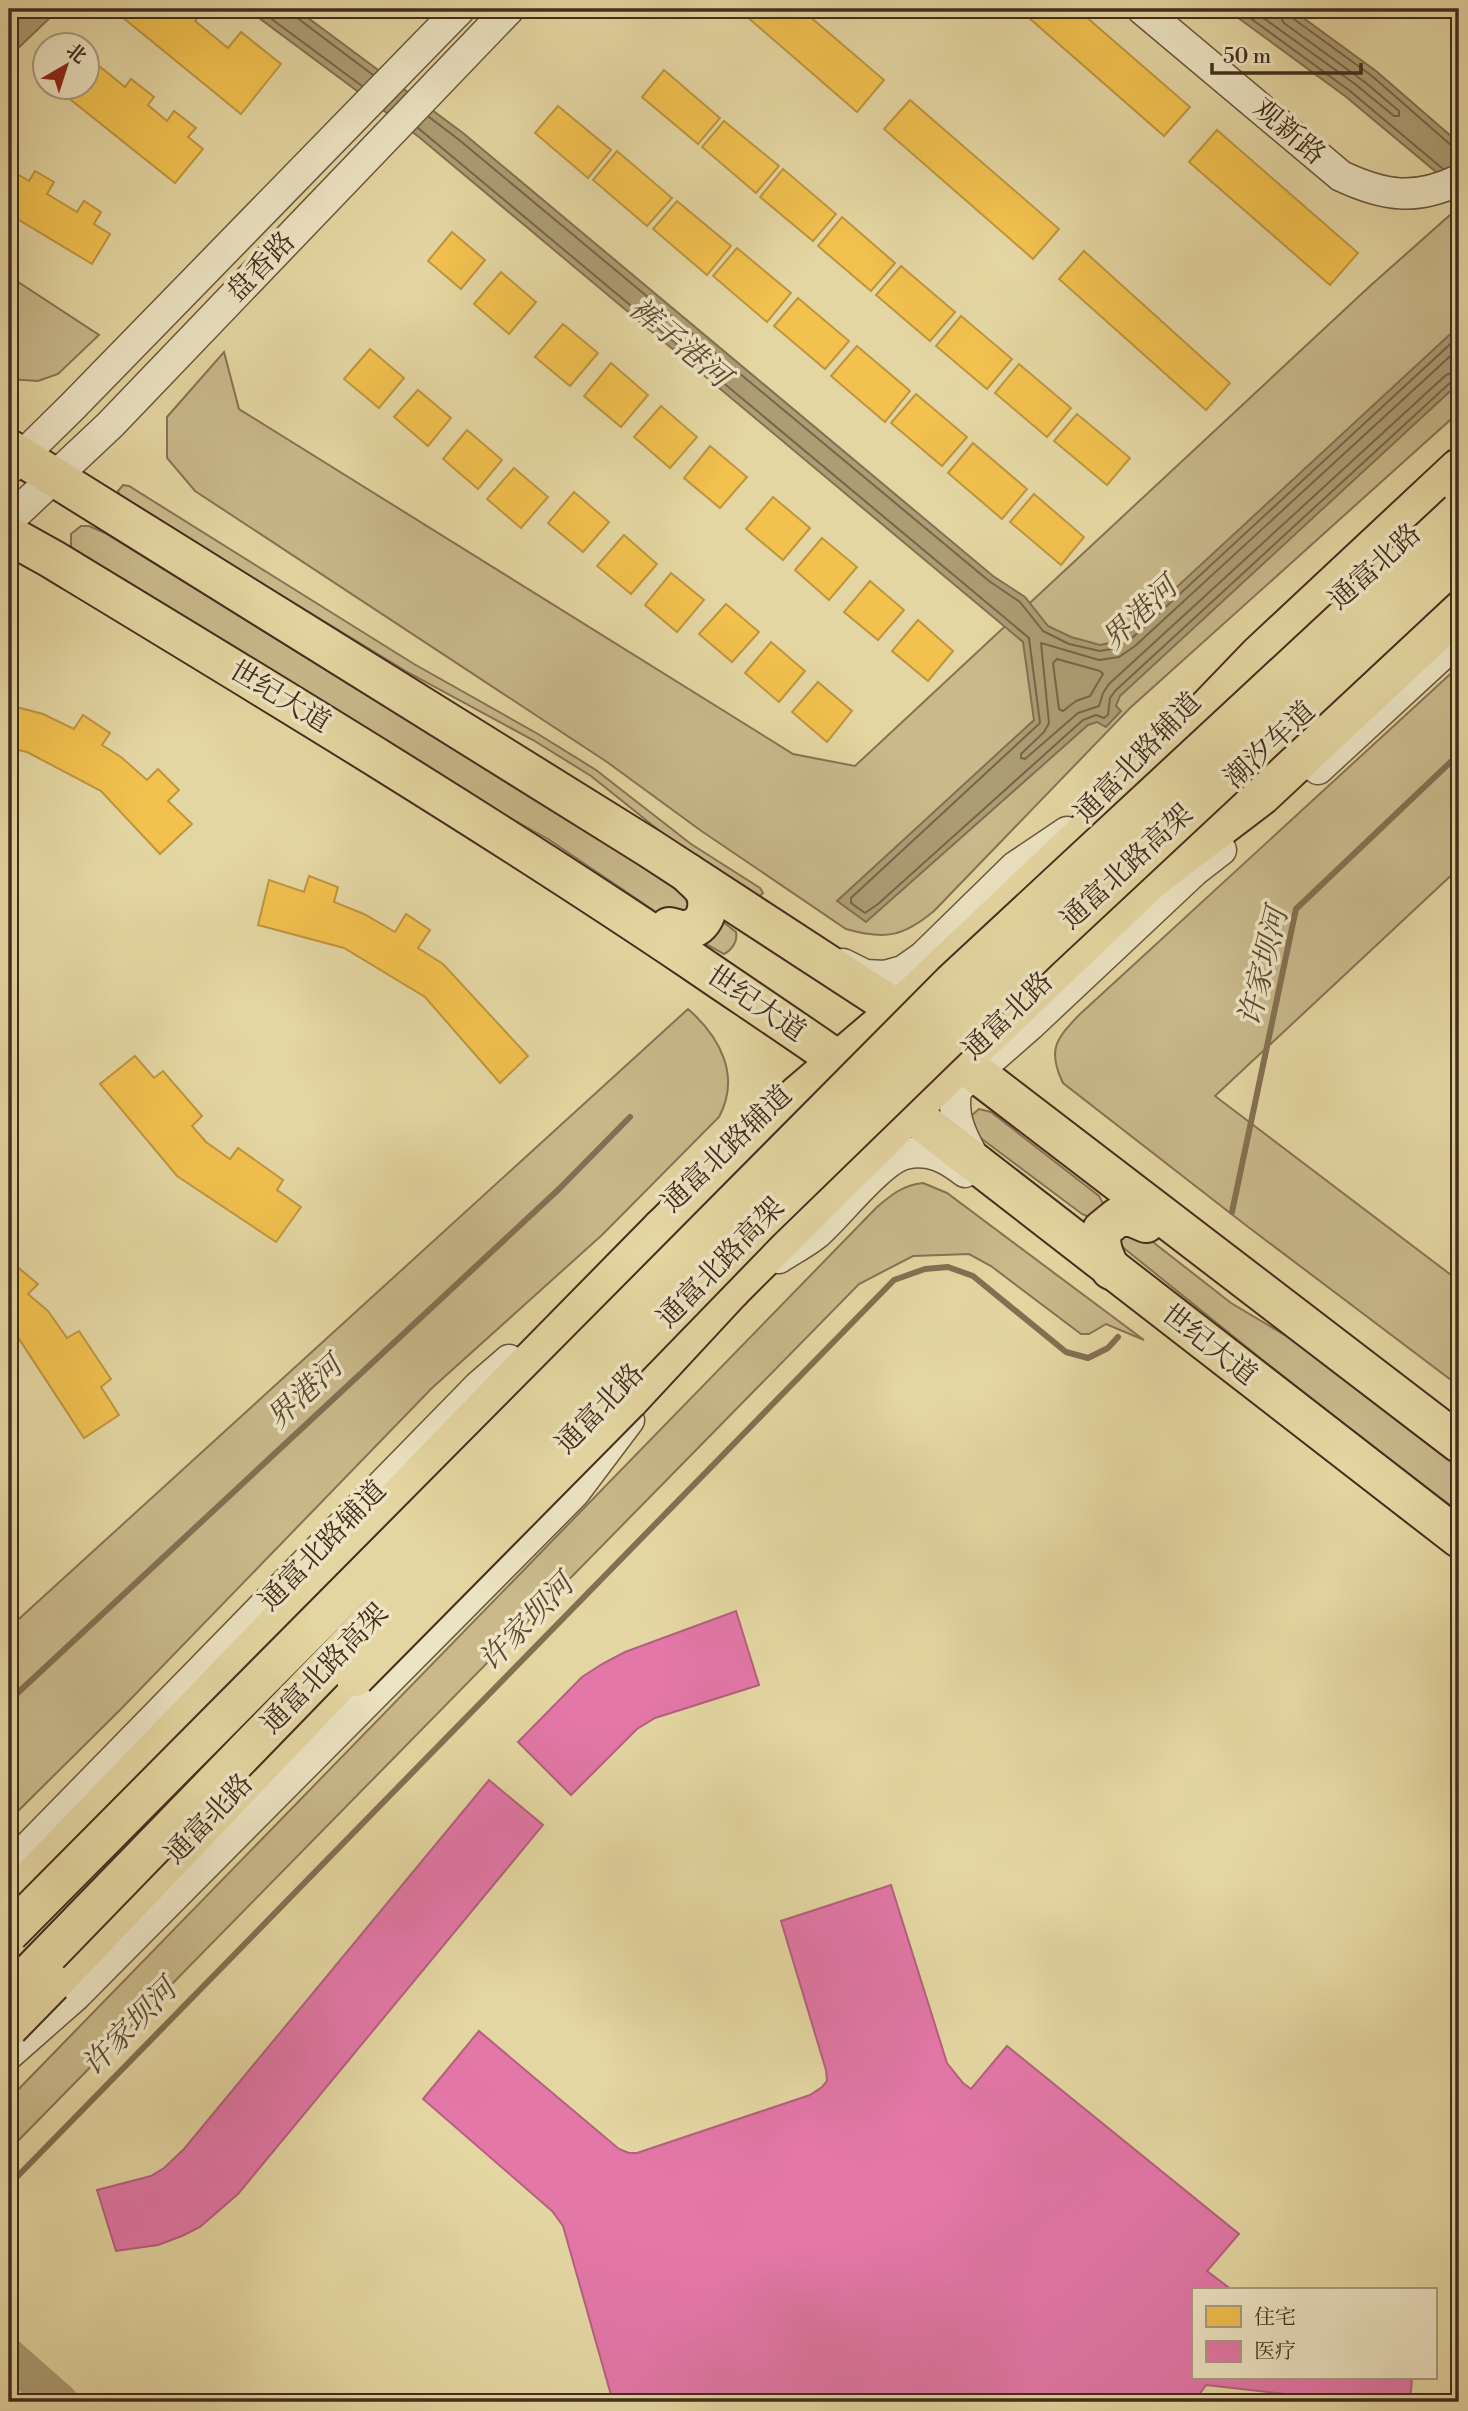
<svg xmlns="http://www.w3.org/2000/svg" width="1468" height="2411" viewBox="0 0 1468 2411" font-family="'Libre Bodoni','Noto Serif SC',serif">
<style>
.green{fill:#c9b98b;stroke:#867354;stroke-width:2}
.water{fill:#ad9d74;stroke:#837051;stroke-width:2}
.homes{fill:#f2c14e;stroke:#be953f;stroke-width:2}
.health{fill:#e377a8;stroke:#b3617e;stroke-width:2}
.lines{fill:none;stroke-linecap:round;stroke-linejoin:round}
.shore{stroke:#786548;stroke-width:2}
.stream{stroke:#837051;stroke-width:6}
.river{stroke:#ad9d74;stroke-width:37}
.minor-casing{stroke:#6b573e;stroke-width:33}
.major-casing{stroke:#432d1c;stroke-width:42}
.highway-casing{stroke:#432d1c;stroke-width:42}
.minor{stroke:#ede4c3;stroke-width:30}
.major{stroke:#e4d6a2;stroke-width:38}
.highway{stroke:#e4d6a2;stroke-width:38}
.highway-bridge-casing{stroke:#432d1c;stroke-width:42;stroke-linecap:butt}
.highway-bridge{stroke:#e4d6a2;stroke-width:38}
.labels{text-anchor:middle;dominant-baseline:central;stroke-width:7;stroke-linejoin:round;paint-order:stroke}
.street-label{font-size:28px;fill:#432d1c;stroke:#ede4c3}
.water-label{font-size:30px;font-style:italic;fill:#5e4932;stroke:#ede4c3}
</style>
<rect width="100%" height="100%" fill="#e4d6a2"/>
<filter id="stains"><feTurbulence type="fractalNoise" baseFrequency=".00286" numOctaves="4"/><feColorMatrix values="0 0 0 0 .2 0 0 0 0 .09 0 0 0 0 .02 0 0 0 .5 -.17"/></filter>
<radialGradient id="worn" r=".72"><stop offset=".6" stop-color="#630" stop-opacity="0"/><stop offset="1" stop-color="#630" stop-opacity=".3"/></radialGradient>
<g class="green">
<path d="M1459,207V412L1130,708L934,911C903,937 885,940 846,929L700,830L607,762L195,491L167,458V417L224,352L239,409L793,754L855,766L1370,286Z"/>
<path d="M9,276L99,335L58,374L38,381L9,379Z"/>
<path d="M123,485L129,486L414,664L538,734L596,770L691,844L760,888L763,893L759,897L691,856L591,776L533,740L409,673L120,497L118,491Z"/>
<path d="M81,526H89L105,533L570,820L686,896L691,901L684,919L668,920L548,839L429,773L75,552L71,546V534Z"/>
<path d="M1459,666V868L1215,1096L1459,1281V1386L1243,1223L1063,1083C1047,1050 1056,1039 1079,1015Z"/>
<path d="M718,918L736,932C738,941 732,950 724,954L701,941Z"/>
<path d="M688,1009C720,1037 741,1076 719,1117L602,1235L432,1388L121,1709L9,1820V1628Z"/>
<path d="M979,1109L991,1112L1099,1196L1104,1205L1091,1218L1082,1214L974,1133L971,1116Z"/>
<path d="M923,1183L947,1193L1144,1340L1106,1324L1089,1334H1081L991,1266L969,1254L913,1256L859,1284L9,2150V2099L877,1207C891,1195 903,1185 923,1183Z"/>
<path d="M1135,1228L1231,1303L1320,1356L1459,1464V1512L1306,1395L1120,1245L1117,1241Z"/>
</g>
<g class="water">
<path d="M14,9H59L9,57V14Z"/>
<path d="M247,9H296L463,133L993,576L1025,597L1048,626L1071,637L1100,645L1114,642L1126,634L1459,326V383L1120,696L1116,706L1121,711L1106,727L1097,722L1088,725L866,922L837,901L1034,720L1023,642L419,137Z"/>
<path d="M1226,9H1291L1376,71L1459,143V191L1345,96Z"/>
</g>
<g class="homes">
<path d="M126,9H205L195,21L228,48L241,32L281,64L241,114L121,16Z"/>
<path d="M738,9H801L884,80L857,112Z"/>
<path d="M1023,9H1077L1190,107L1164,136L1021,11Z"/>
<path d="M88,57L125,87L131,79L154,97L148,105L167,121L174,111L196,128L188,137L203,149L175,183L56,88H88Z"/>
<path d="M664,70L720,118L698,144L642,97Z"/>
<path d="M910,100L1059,229L1033,259L884,129Z"/>
<path d="M558,106L611,150L588,178L535,133Z"/>
<path d="M724,121L779,166L756,193L702,147Z"/>
<path d="M1217,130L1358,253L1330,285L1189,162Z"/>
<path d="M617,151L672,198L647,226L593,180Z"/>
<path d="M9,169L29,181L35,171L54,182L47,194L77,212L84,201L101,212L94,224L110,234L92,264L9,214Z"/>
<path d="M783,169L836,214L813,241L760,197Z"/>
<path d="M677,201L731,246L707,275L653,229Z"/>
<path d="M842,217L895,263L871,291L818,246Z"/>
<path d="M452,232L485,260L461,289L428,261Z"/>
<path d="M737,248L791,293L767,322L713,276Z"/>
<path d="M1084,251L1230,383L1206,410L1059,279Z"/>
<path d="M901,266L955,312L930,341L876,295Z"/>
<path d="M501,272L536,302L509,334L474,304Z"/>
<path d="M798,298L849,341L825,369L774,326Z"/>
<path d="M961,316L1012,359L987,389L936,346Z"/>
<path d="M563,324L598,353L570,386L535,357Z"/>
<path d="M857,346L910,391L885,422L831,376Z"/>
<path d="M370,349L404,378L379,408L344,379Z"/>
<path d="M611,363L648,395L621,427L584,396Z"/>
<path d="M1019,364L1071,408L1047,437L995,393Z"/>
<path d="M418,390L451,418L428,446L394,417Z"/>
<path d="M916,394L967,437L942,466L891,423Z"/>
<path d="M661,406L697,437L670,468L634,437Z"/>
<path d="M1077,414L1130,458L1107,485L1054,441Z"/>
<path d="M467,430L502,460L478,489L443,459Z"/>
<path d="M973,443L1027,489L1002,519L948,473Z"/>
<path d="M710,446L747,477L720,508L684,478Z"/>
<path d="M514,468L548,497L521,528L487,499Z"/>
<path d="M574,492L609,522L583,552L548,523Z"/>
<path d="M1034,494L1084,537L1061,565L1010,522Z"/>
<path d="M773,497L810,528L783,560L746,529Z"/>
<path d="M624,535L657,564L631,594L597,566Z"/>
<path d="M822,538L857,567L829,600L795,570Z"/>
<path d="M671,573L704,600L677,632L645,605Z"/>
<path d="M870,581L904,610L878,640L844,612Z"/>
<path d="M726,604L759,632L732,662L699,634Z"/>
<path d="M918,620L953,651L928,681L892,651Z"/>
<path d="M771,642L805,671L779,702L745,673Z"/>
<path d="M818,682L852,711L827,742L792,712Z"/>
<path d="M9,705L43,714L74,729L83,715L110,733L102,745L121,757L147,780L158,769L179,790L168,801L192,824L160,854L101,791L27,752L9,748Z"/>
<path d="M309,876L338,887L334,902L364,914L395,932L406,914L430,930L418,948L443,964L528,1056L500,1083L425,997L344,948L258,925L269,880L304,892Z"/>
<path d="M135,1056L154,1078L163,1071L202,1116L192,1126L206,1142L230,1159L238,1148L283,1180L277,1190L301,1207L276,1242L177,1176L100,1084Z"/>
<path d="M9,1260L38,1284L28,1294L48,1311L67,1338L79,1331L111,1379L101,1387L119,1415L84,1438L19,1339L9,1330Z"/>
</g>
<g class="health">
<path d="M736,1611L759,1685L655,1718L637,1729L571,1795L518,1742L582,1677L602,1664L625,1652Z"/>
<path d="M489,1780L543,1825L238,2194L200,2227L182,2236L158,2245L116,2251L97,2190L151,2176L164,2168L184,2149Z"/>
<path d="M891,1885L947,2063L963,2083L971,2089L1007,2046L1239,2234L1207,2271L1232,2290H1193V2378H1412L1410,2402H1356L1206,2385L1194,2402H613L563,2226L552,2211L423,2099L479,2031L619,2149L629,2153H637L810,2095L822,2087L827,2081L826,2070L781,1921Z"/>
</g>
<g class="lines">
<g class="shore">
<path d="M258,9L362,86"/>
<path d="M293,9L296,17L373,75"/>
<path d="M1238,9L1350,91L1443,169"/>
<path d="M1251,9L1355,84L1394,116H1399V111L1366,83L1284,23L1280,16L1279,9"/>
<path d="M1288,9L1291,17L1372,76L1452,146L1459,148"/>
<path d="M429,117L458,139L989,581L1020,602L1043,631L1069,644L1100,651L1117,648L1131,639L1459,336"/>
<path d="M418,128L1029,638L1040,723L851,898V903L865,913L878,904L1083,720L1096,715L1104,718L1108,715L1110,698L1115,691L1452,381L1459,379"/>
<path d="M1459,348L1135,646L1119,657L1099,660L1041,643L1049,723L1044,732L1021,754V758L1025,759L1078,713L1099,706L1103,693L1109,684L1446,375L1459,370"/>
<path d="M1057,659L1100,671L1103,674L1090,696L1076,701L1063,711L1059,709L1053,663Z"/>
</g>
<g class="stream">
<path d="M1232,1212L1296,909L1459,754"/>
<path d="M9,1701L559,1189L630,1117"/>
<path d="M9,2185L894,1280L925,1269L948,1267L973,1276L1066,1352L1088,1358L1108,1348L1118,1337"/>
</g>
<path class="river" d="M9,2357L60,2402"/>
<defs>
<g id="minor">
<path d="M1142,9L1341,176C1384,196 1415,201 1459,180"/>
<path d="M9,469L72,407L460,9"/>
<path d="M9,520L110,425L509,9"/>
<path d="M1318,769L1459,639"/>
<path d="M843,964L865,975L885,976L903,971L923,957L1015,867L1067,832"/>
<path d="M959,1069C951,1108 954,1124 974,1158"/>
<path d="M959,1087L1030,1025L1194,871L1221,850"/>
<path d="M779,1258C791,1250 805,1243 816,1234C838,1215 880,1160 905,1154C929,1148 947,1158 965,1172"/>
<path d="M9,1867L479,1386L509,1360"/>
<path d="M9,2054L76,1995L574,1493L629,1420"/>
</g>
<g id="major">
<path d="M9,449L651,849L898,1010L976,1073L1459,1443"/>
<path d="M9,535L52,559C268,690 485,821 694,962C770,1014 847,1064 920,1120L1459,1538"/>
<path d="M669,927C675,928 681,931 686,930C705,928 712,906 704,890C700,884 693,879 688,873"/>
<path d="M642,1253L662,1228L798,1095L898,1010L1156,765"/>
<path d="M1111,1270C1104,1256 1099,1245 1102,1230L1118,1217H1132L1146,1223"/>
<path d="M708,1309L732,1289L961,1061L1152,879L1174,852"/>
<path d="M30,2007L367,1653"/>
</g>
<g id="highway">
<path d="M1133,786L1259,655L1459,468"/>
<path d="M1152,879L1261,796L1459,611"/>
<path d="M629,1400L732,1289"/>
<path d="M9,1902L484,1409L662,1228"/>
</g>
</defs>
<use href="#minor" class="minor-casing"/>
<use href="#major" class="major-casing"/>
<use href="#highway" class="highway-casing"/>
<use href="#minor" class="minor"/>
<use href="#major" class="major"/>
<use href="#highway" class="highway"/>
<defs>
<g id="highway-bridge">
<path d="M355,1677L629,1400"/>
<path d="M9,1933L952,983L1459,512"/>
<path d="M9,1995L760,1221L1040,949L1459,558"/>
<path d="M9,2027L52,1983"/>
</g>
</defs>
<use href="#highway-bridge" class="highway-bridge-casing"/>
<use href="#highway-bridge" class="highway-bridge"/>
</g>
<g class="labels">
<g class="street-label">
<text transform="translate(1289 132) rotate(40)">观新路</text>
<text transform="translate(261 267) rotate(-46)">盘香路</text>
<text transform="translate(1375 567) rotate(-42)">通富北路</text>
<text transform="translate(280 697) rotate(31)">世纪大道</text>
<text transform="translate(1270 745) rotate(-43)">潮汐车道</text>
<text transform="translate(1138 758) rotate(-46)">通富北路辅道</text>
<text transform="translate(1127 867) rotate(-43)">通富北路高架</text>
<text transform="translate(756 1004) rotate(34)">世纪大道</text>
<text transform="translate(1008 1016) rotate(-44)">通富北路</text>
<text transform="translate(727 1149) rotate(-44)">通富北路辅道</text>
<text transform="translate(721 1263) rotate(-46)">通富北路高架</text>
<text transform="translate(1209 1345) rotate(38)">世纪大道</text>
<text transform="translate(600 1409) rotate(-46)">通富北路</text>
<text transform="translate(323 1546) rotate(-46)">通富北路辅道</text>
<text transform="translate(325 1669) rotate(-46)">通富北路高架</text>
<text transform="translate(209 1819) rotate(-46)">通富北路</text>
</g>
<g class="water-label">
<text transform="translate(679 343) rotate(40)">裤子港河</text>
<text transform="translate(1140 614) rotate(-43)">界港河</text>
<text transform="translate(1264 967) rotate(-76)">许家坝河</text>
<text transform="translate(305 1393) rotate(-43)">界港河</text>
<text transform="translate(527 1623) rotate(-46)">许家坝河</text>
<text transform="translate(130 2028) rotate(-46)">许家坝河</text>
</g>
</g>
<rect width="1468" height="2411" fill="none" stroke="#e4d6a2" stroke-width="35"/>
<rect x="10" y="10" width="1447" height="2390" fill="none" stroke="#432d1c" stroke-width="3.5"/>
<rect x="18" y="18" width="1433" height="2376" fill="none" stroke="#432d1c" stroke-width="2"/>
<rect x="1192" y="2288" width="245" height="91" fill="#ede4c3" stroke="#a99b80" stroke-width="2"/>
<rect x="1206" y="2306" width="35" height="21" fill="#f2c14e" stroke="#a99b80" stroke-width="2"/>
<text x="1254" y="2324" font-size="21" fill="#432d1c">住宅</text>
<rect x="1206" y="2341" width="35" height="21" fill="#e377a8" stroke="#a99b80" stroke-width="2"/>
<text x="1254" y="2358" font-size="21" fill="#432d1c">医疗</text>
<g transform="translate(66 66) rotate(39)"><circle r="33" fill="#ede4c3" stroke="#a99b80" stroke-width="2"/>
<path d="M0-5L12 26L0 18L-12 26Z" fill="#8f2418"/>
<text y="-10" font-size="19" font-weight="bold" text-anchor="middle" fill="#432d1c">北</text>
</g>
<path d="M1212 63v10h149v-10" fill="none" stroke="#432d1c" stroke-width="3.5"/>
<text x="1223" y="63" font-size="21" fill="#432d1c" stroke="#ede4c3" stroke-width="5" paint-order="stroke">50 m</text>
<rect width="100%" height="100%" filter="url(#stains)"/>
<rect width="100%" height="100%" fill="url(#worn)"/>
</svg>
